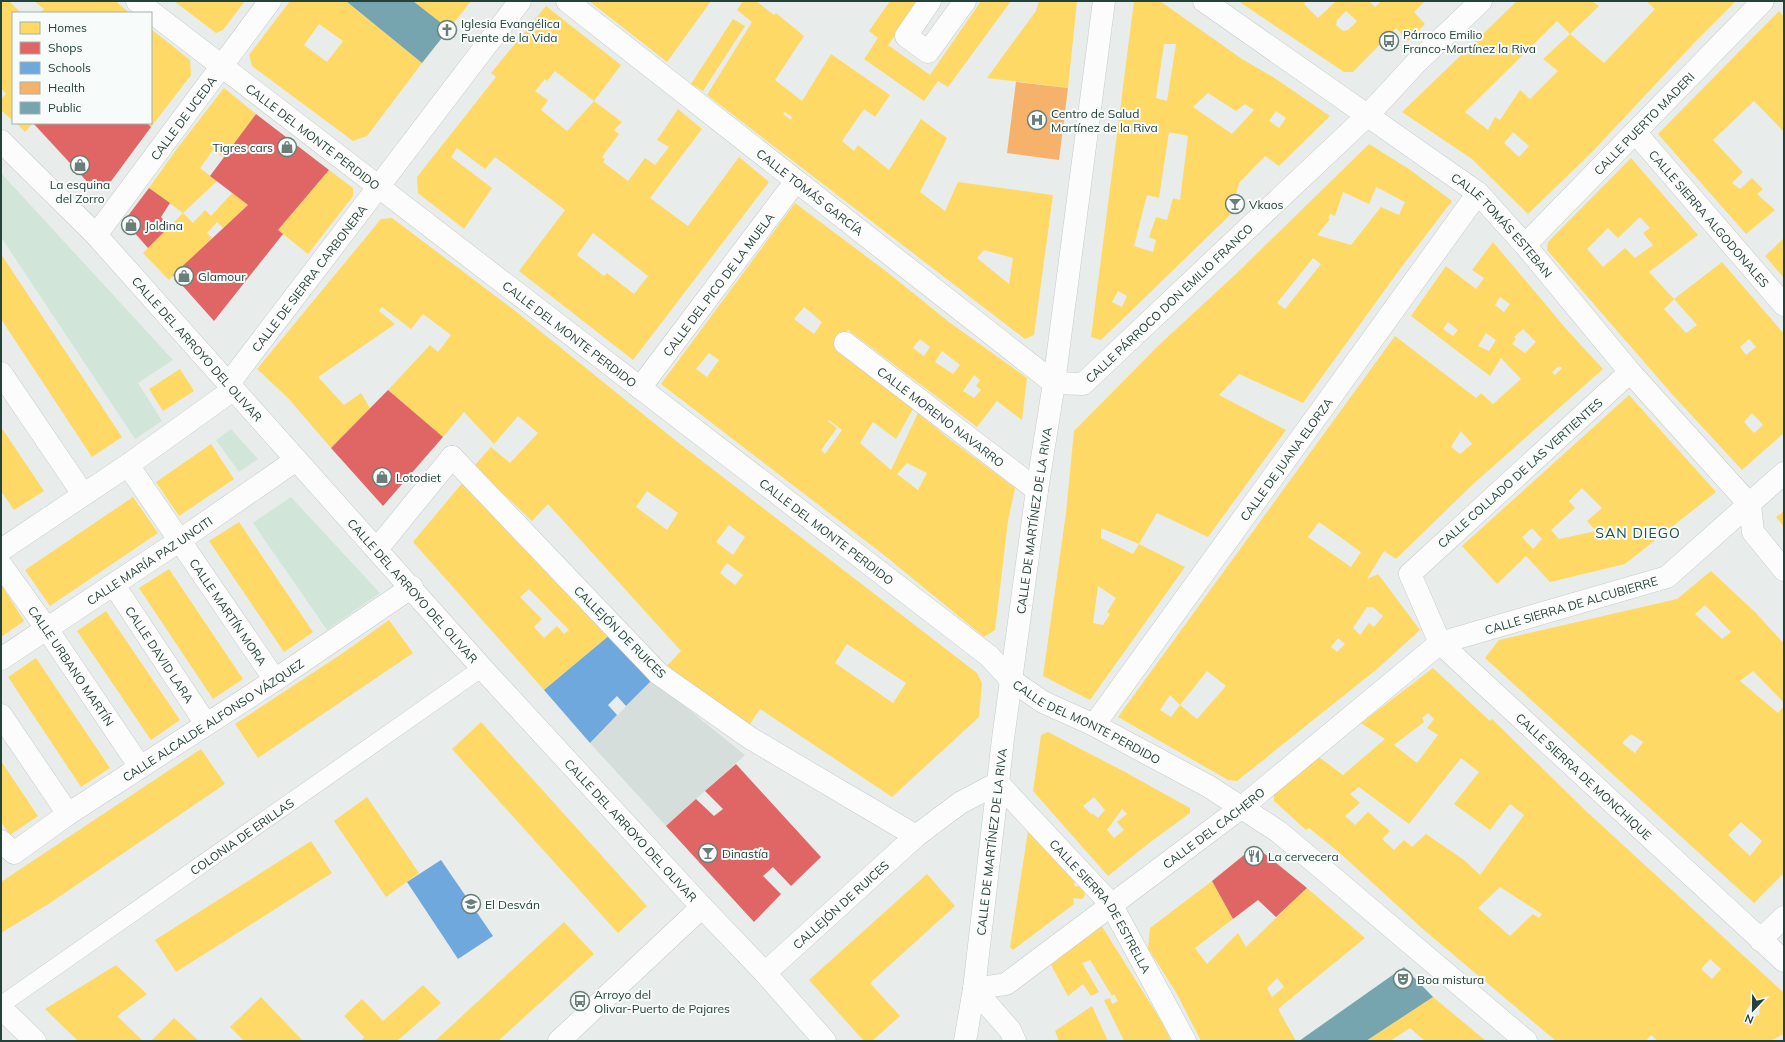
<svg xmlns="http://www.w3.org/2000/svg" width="1785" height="1042" viewBox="0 0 1785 1042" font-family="Mulish,sans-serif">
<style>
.built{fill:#d6dedb}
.green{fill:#d1e6d8}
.homes{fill:#ffd966;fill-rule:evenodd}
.shops{fill:#e06666}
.schools{fill:#6fa8dc}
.health{fill:#f6b26b}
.public{fill:#76a5af}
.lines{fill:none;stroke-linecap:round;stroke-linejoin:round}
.service-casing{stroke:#c5cac8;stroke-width:18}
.pedestrian-casing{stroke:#c5cac8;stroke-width:23}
.minor-casing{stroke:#c5cac8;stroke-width:23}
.tertiary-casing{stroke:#c5cac8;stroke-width:23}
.service{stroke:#fcfcfc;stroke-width:17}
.pedestrian{stroke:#fcfcfc;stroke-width:22}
.minor{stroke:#fcfcfc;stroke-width:22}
.tertiary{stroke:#fcfcfc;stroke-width:22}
.labels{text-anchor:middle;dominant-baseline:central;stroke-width:4;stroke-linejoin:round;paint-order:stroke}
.poi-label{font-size:12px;fill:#24423a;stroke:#f7fbf9;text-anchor:start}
.street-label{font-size:12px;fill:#24423a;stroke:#f7fbf9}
.quarter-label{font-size:14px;letter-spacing:1px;fill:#1f5548;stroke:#f7fbf9}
</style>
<rect width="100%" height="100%" fill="#e8edeb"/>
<path class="built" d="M652,680L745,755L666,826L590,743Z"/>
<g class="green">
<path d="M1,173L173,360L138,383L162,421L135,439L1,237Z"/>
<path d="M231,429L258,459L239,472L216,440Z"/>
<path d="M291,497L380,593L327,630L253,523Z"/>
</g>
<g class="homes">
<path d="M1,1H9L21,13H13V121L1,110V99L6,94L1,88Z"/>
<path d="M34,1H115L130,13H40L44,9Z"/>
<path d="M174,1H245L223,30L216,33Z"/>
<path d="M290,1H346L422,63L367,136L353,141L252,66L249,55ZM319,24L343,41L327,62L304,45Z"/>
<path d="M413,1H471L449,29Z"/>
<path d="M589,1L671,2L711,1L667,62Z"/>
<path d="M743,1H756L774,15L776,13L804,36L775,80L802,101L831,54L890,95L875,117L864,109L842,141L854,151L858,145L889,170L921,119L947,138L920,192L945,211L958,182L1053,195L1034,335L1025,339L707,95L752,22L737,10ZM785,112L792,117L791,120L783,114ZM984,250L1013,258L1009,284L977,258Z"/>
<path d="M890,1H920L888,45L930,75L981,1H1011L948,87L938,81L924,101L864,59L878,38L869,31Z"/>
<path d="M1039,1H1077L1068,88L987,78L1036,11Z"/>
<path d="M1134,1H1160L1242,59L1273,77L1330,116L1279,166L1265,156L1239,183L1231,214L1101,340L1091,337ZM1164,44H1176L1167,101L1156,98ZM1208,93L1236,111L1245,104L1254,110L1232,134L1193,107ZM1276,111L1286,118L1279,128L1269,121ZM1169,132L1188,136L1180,200L1173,198L1167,220L1156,217L1149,237L1156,240L1153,252L1134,246L1147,195L1159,198ZM1118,291L1127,296L1122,307L1112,302Z"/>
<path d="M1241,1H1306L1304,4L1318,18L1336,1H1369L1375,7L1381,1H1425L1414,12L1425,24L1408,41L1396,28L1353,72H1344L1241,3ZM1346,11L1357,21L1348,30L1343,31L1336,25L1337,20Z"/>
<path d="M1517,1H1592L1599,6L1570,34L1557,21L1465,112L1488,130L1495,117L1500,120L1520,90L1530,99L1558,71L1543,59L1570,34L1604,63L1655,9L1646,1H1736L1694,43L1593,151L1528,214L1472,159L1402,112ZM1513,132L1529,146L1519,157L1504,143Z"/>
<path d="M546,6L621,65L594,101L622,122L614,130L619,134L602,157L605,159L603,162L628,181L645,158L655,165L669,147L657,140L678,109L702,129L650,198L688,226L739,157L769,182L633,360L519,271L565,210L495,157L485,169L457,148L451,157L492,188L464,229L418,193L417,177L496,77L491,73ZM555,71L594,101L567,131L541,110L548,100L535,91L545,79L547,81ZM593,233L648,276L634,294L607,273L604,276L577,255Z"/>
<path d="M1779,11L1784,17V132L1754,101L1713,140L1743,172L1732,183L1740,189L1752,178L1763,189L1757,194L1775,210L1746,234L1658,134Z"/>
<path d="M733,19L745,26L703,91L691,84Z"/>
<path d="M151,29L190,60L191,75L151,127L147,123H151Z"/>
<path d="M224,88L256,114L224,158L213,150L200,168L217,181L183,213L149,188L176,150Z"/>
<path d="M16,123H33L25,132Z"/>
<path d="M1369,144L1409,169L1452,201L1400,269L1303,403L1239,374L1219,395L1286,430L1208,537L1157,513L1139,544L1101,528V538L1133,554L1139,544L1185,567L1090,700L1043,676L1066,513L1074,431L1159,345L1238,272ZM1376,187L1405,202L1399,215L1381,207L1351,245L1317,235L1330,219L1328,218L1330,214L1335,216L1343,192L1369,204ZM1313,258L1321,264L1285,309L1277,303ZM1098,586L1116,598L1107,612L1110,614L1103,625L1093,623Z"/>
<path d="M1631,158L1698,235L1649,272L1674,299L1664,309L1686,333L1697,325L1674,299L1722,262L1784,334V433L1742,470L1671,393L1547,250L1548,242ZM1640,217L1650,228L1643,233L1653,245L1635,258L1625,248L1603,267L1587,249L1608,228L1618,238ZM1749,339L1756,347L1746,355L1740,347ZM1752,413L1763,425L1754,433L1744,422Z"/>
<path d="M329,170L353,188V196L308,254L278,230Z"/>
<path d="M232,193L248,205L223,228L217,222L207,233L212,238L169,280L143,253L183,213L193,223L205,210L211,216Z"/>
<path d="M795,203L887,272L949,322L1027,378L1022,420L997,401L977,427L848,330L835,349L913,409L896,439L873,422L860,443L891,470L918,413L948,438L1015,488L1008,521L995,630L984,637L884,555L661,384ZM804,307L822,322L814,334L794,319ZM920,339L930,347L924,356L913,348ZM942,351L960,365L953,374L935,362ZM709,353L719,360L707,377L696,369ZM974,375L980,380L976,386L981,390L974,398L963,391ZM829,420L842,430L825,454L821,450L837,428L828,421ZM907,463L927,473L918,490L897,474Z"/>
<path d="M392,218L514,310L680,444L977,673L982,683L979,717L892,797L760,709L748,727L666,667L681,651L548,504L532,521L474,466L491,447L510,463L538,433L518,416L494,444L464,412L443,437L388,390L430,345L438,352L451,335L423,314L411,329L382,307L379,311L395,324L318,377L344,405L361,393L370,408L331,448L288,398L257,369L381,219ZM647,491L678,513L667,530L636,507ZM729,525L745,537L733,555L716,542ZM727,563L743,575L735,585L720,573ZM847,644L906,683L893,703L835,663Z"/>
<path d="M1784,238V278L1765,256Z"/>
<path d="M1493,242L1567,330L1603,369L1471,486L1396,559L1384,551L1367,579L1378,574L1420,630L1377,669L1237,781L1228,780L1118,717L1395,336L1476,398L1481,393L1493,404L1521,379L1501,358L1490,376L1411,316L1446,266L1476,289L1484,278L1472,270ZM1500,297L1510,304L1504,312L1495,305ZM1448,322L1458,330L1453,336L1443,329ZM1523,329L1536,342L1525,353L1512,344L1516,339L1514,337ZM1486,333L1496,340L1489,351L1478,346ZM1559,366L1562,368L1555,375L1552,372ZM1461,431L1472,444L1460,454L1451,447ZM1319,522L1361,552L1351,567L1308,537ZM1367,607H1373L1383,616L1374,627L1369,623L1360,635L1353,628ZM1338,638L1345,644L1337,652L1331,647ZM1207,671L1226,686L1197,719L1180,705ZM1170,695L1180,705L1171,717L1160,710Z"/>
<path d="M1,254L122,437L92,457L1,319Z"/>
<path d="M180,369L194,391L163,411L149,389Z"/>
<path d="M1629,395L1716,492L1625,564L1550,582L1526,556L1497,584L1462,546ZM1582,488L1602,508L1587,521L1596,531L1559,539L1551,530L1575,508L1569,501ZM1532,528L1542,539L1533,549L1522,537Z"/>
<path d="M1,427L44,491L14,510L1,491Z"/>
<path d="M211,444L234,479L179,516L156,482Z"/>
<path d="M463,482L611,634L544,690L413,542ZM529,589L569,630L564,634L557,626L544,638L534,627L542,619L520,597Z"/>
<path d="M133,497L158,533L50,606L25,570Z"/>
<path d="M1784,511V527L1776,517Z"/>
<path d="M239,522L313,632L284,652L209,541Z"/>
<path d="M169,569L243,679L213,699L139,588Z"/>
<path d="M1711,571L1755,612L1784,644V703L1753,671L1740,681L1778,713L1784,706V873L1754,903L1485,658L1499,640L1677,599ZM1705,605L1731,632L1722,639L1695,614ZM1631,734L1643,742L1635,753L1622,743ZM1741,822L1762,841L1750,856L1728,835Z"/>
<path d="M1,584L24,621L1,637Z"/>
<path d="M106,611L180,720L151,740L77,631Z"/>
<path d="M389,620L413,653L258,758L235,724L343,653Z"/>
<path d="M36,658L110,768L81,787L8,677Z"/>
<path d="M1433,668L1490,721L1492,719L1586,811L1784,993V1034L1770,1041H1658L1651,1035L1646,1041H1556L1424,930L1341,854L1309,828L1306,830L1274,801V794L1319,757L1343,775L1385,739L1361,723ZM1428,713L1434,719L1427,728L1438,735L1417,763L1394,745L1424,722L1422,718ZM1461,758L1479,772L1454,804L1490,830L1510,804L1524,815L1480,875L1464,860L1426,834L1412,847L1404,840L1394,850L1382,839L1390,831L1368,812L1355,825L1345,816L1360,803L1350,794L1359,787L1409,824ZM1500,887L1542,914L1539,918L1533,914L1510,936L1478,908ZM1710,959L1721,969L1712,979L1701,969ZM1753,1002L1760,1006L1759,1015L1750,1018L1746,1011Z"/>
<path d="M481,722L647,906L618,933L452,749Z"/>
<path d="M1048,732L1125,772L1190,808V813L1149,843L1108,876L1033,791L1041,735ZM1094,797L1105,810L1098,818L1092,813V815L1083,806ZM1122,809L1127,814L1117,822L1124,830L1114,838L1107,830Z"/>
<path d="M201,749L225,784L50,903L1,933V882Z"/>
<path d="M1,761L38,816L10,835L1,822Z"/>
<path d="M367,797L419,873L386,897L334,821Z"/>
<path d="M1028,831L1075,881L1074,886L1083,887L1085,895L1082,899L1073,898L1074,904L1013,950L1010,947Z"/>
<path d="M311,841L332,873L176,972L155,940Z"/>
<path d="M927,874L955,906L870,983L900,1016L872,1041H864L809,980Z"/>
<path d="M1212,881L1233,919L1195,948L1207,964L1238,933L1246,947L1307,888L1365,938L1278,1009L1296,1041H1201L1177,994L1148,948L1150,928ZM1277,978L1284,987L1272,997L1267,988Z"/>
<path d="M564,922L594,954L498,1041H435Z"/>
<path d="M1101,925L1162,1022L1171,1041H1124L1104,1000L1110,998L1112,1004L1118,1001L1114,994L1112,996L1090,960L1082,963L1099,992L1091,996L1083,984L1068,996L1051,965Z"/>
<path d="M116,965L147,994L117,1016L143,1041H78L45,1009Z"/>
<path d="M423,985L441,1003L397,1041H361L364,1037L344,1016L362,999L383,1021Z"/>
<path d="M261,997L303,1041H244L230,1027Z"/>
<path d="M1433,997L1486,1041H1425L1410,1028L1390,1041H1366Z"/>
<path d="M1092,1006L1108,1041H1059L1055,1031Z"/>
<path d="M174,1018L199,1041H151Z"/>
</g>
<g class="shops">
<path d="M256,114L329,170L278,230L283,234L214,321L173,275L248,205L210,176Z"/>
<path d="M33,123H147L151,127L106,188H93Z"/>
<path d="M149,188L170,203L161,217L169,227L148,248L124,221Z"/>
<path d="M388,390L443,437L383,506L331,448Z"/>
<path d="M736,764L821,857L791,886L773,867L763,876L781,894L754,922L666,826L696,799L714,816L723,809L705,791Z"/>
<path d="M1255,846L1307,888L1276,917L1258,900L1233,919L1212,881Z"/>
</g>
<g class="schools">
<path d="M611,634L652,680L626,706L617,696L608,705L617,715L590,743L544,690Z"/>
<path d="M441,860L493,936L458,959L407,882Z"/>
</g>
<path class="health" d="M1016,82L1068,88L1059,160L1007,153Z"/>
<g class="public">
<path d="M346,1H413L449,29L422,63Z"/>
<path d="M1404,967L1433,997L1366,1041H1299Z"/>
</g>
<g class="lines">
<defs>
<g id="service">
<path id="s1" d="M1,1005L482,668"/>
</g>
<g id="pedestrian">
<path d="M930,1L906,36L928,52L965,1"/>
<path d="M452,457L659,674"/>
</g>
<g id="minor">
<path id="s2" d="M137,1L989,656L1011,680L1043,702L1094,725L1208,786L1279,832L1526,1041"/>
<path id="s3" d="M567,1L1054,383L1083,384L1368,115L1416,63L1481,1"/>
<path id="s4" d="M1204,1L1478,193L1525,245L1630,372L1750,505"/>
<path id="s5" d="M1635,132L1784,305"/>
<path id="s6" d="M96,235L270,1"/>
<path id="s7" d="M1525,245L1763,1"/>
<path id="s8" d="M845,343L1037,490"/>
<path id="s9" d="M1630,372L1410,574L1440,643L1784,961"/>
<path d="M1,373L83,494"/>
<path id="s10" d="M229,383L520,1"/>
<path id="s11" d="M640,388L796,181"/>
<path id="s12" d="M128,465L275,680"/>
<path d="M1750,505L1753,532L1784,570"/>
<path d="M377,549L452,457"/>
<path d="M1,550L128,465L234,389"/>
<path id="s13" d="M1,565L47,629L140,767"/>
<path id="s14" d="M114,585L206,724"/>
<path id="s15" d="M1,659L179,541L296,460"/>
<path d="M659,674L750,738L916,836"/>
<path d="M1,715L68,814"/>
<path id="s16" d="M1094,725L1478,193"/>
<path id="s17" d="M1,841L14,853L68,814L275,680L412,587"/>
<path d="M1760,940L1784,917"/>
<path id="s18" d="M765,973L916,836L960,803L998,783L1111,904L1185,1041"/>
<path id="s19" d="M974,989L1006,984L1242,807L1440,643L1667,577L1784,473"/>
<path d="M974,989L1010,1030L1015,1041"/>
<path d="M1,1008L35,1041"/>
<path d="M559,1041L702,907"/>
</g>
<g id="tertiary">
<path id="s20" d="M1,141L96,235L482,668L702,907L765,973L825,1041"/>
<path id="s21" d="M965,1041L974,989L1003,739L1037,490L1054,383L1104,1"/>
</g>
</defs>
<use href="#service" class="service-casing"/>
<use href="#pedestrian" class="pedestrian-casing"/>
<use href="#minor" class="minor-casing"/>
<use href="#tertiary" class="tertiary-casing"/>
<use href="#service" class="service"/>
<use href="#pedestrian" class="pedestrian"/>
<use href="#minor" class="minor"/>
<use href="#tertiary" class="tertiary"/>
</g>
<defs>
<symbol id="church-ring" viewBox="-11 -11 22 22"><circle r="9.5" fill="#f7fbf9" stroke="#697e78" stroke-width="1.5"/><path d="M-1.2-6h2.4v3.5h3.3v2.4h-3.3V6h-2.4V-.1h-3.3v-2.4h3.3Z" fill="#697e78"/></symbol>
<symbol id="bus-ring" viewBox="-11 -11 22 22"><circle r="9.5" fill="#f7fbf9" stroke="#697e78" stroke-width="1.5"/><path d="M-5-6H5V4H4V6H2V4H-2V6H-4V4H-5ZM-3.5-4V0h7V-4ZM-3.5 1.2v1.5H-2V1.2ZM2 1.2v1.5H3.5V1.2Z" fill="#697e78"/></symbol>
<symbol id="hospital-ring" viewBox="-11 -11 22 22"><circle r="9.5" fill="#f7fbf9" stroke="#697e78" stroke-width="1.5"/><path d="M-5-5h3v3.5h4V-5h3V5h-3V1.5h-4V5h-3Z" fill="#697e78"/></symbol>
<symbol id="shop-ring" viewBox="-11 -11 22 22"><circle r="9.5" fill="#f7fbf9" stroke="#697e78" stroke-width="1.5"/><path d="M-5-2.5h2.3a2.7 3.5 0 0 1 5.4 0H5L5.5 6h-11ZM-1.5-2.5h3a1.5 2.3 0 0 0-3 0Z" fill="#697e78"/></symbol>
<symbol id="bar-ring" viewBox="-11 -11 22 22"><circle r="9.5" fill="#f7fbf9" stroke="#697e78" stroke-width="1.5"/><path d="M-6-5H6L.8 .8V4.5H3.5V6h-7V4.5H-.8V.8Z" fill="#697e78"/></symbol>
<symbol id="restaurant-ring" viewBox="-11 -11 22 22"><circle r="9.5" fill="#f7fbf9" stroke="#697e78" stroke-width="1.5"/><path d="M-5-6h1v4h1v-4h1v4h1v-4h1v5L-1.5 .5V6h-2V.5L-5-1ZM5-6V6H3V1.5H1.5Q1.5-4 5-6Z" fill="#697e78"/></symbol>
<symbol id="school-ring" viewBox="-11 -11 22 22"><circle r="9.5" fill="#f7fbf9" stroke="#697e78" stroke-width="1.5"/><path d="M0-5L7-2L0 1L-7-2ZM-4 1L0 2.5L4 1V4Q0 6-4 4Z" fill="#697e78"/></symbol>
<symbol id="theatre-ring" viewBox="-11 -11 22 22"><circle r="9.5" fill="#f7fbf9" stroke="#697e78" stroke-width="1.5"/><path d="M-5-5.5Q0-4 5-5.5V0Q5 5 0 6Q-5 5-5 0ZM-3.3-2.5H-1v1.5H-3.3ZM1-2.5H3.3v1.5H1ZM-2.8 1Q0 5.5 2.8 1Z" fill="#697e78"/></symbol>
</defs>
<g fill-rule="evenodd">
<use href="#church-ring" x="436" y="19" width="22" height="22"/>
<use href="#bus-ring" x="1378" y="30" width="22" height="22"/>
<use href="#hospital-ring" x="1026" y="109" width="22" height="22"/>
<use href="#shop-ring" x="276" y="136" width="22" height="22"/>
<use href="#shop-ring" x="69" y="154" width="22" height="22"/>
<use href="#bar-ring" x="1224" y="193" width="22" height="22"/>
<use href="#shop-ring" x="120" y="214" width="22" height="22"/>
<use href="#shop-ring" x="173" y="265" width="22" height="22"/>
<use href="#shop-ring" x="371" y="466" width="22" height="22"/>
<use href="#bar-ring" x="697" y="842" width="22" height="22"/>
<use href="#restaurant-ring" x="1243" y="845" width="22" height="22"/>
<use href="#school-ring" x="460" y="893" width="22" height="22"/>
<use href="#theatre-ring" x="1392" y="968" width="22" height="22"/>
<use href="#bus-ring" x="569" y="990" width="22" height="22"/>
</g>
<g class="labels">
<g class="poi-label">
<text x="461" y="23">Iglesia Evangélica<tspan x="461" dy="14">Fuente de la Vida</tspan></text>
<text x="1403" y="34">Párroco Emilio<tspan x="1403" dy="14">Franco-Martínez la Riva</tspan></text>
<text x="1051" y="113">Centro de Salud<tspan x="1051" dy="14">Martínez de la Riva</tspan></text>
<text x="273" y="147" text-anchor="end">Tigres cars</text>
<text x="80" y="184" text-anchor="middle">La esquina<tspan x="80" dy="14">del Zorro</tspan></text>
<text x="1249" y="204">Vkaos</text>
<text x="145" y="225">Joldina</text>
<text x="198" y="276">Glamour</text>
<text x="396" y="477">Lotodiet</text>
<text x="722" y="853">Dinastía</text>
<text x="1268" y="856">La cervecera</text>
<text x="485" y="904">El Desván</text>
<text x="1417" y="979">Boa mistura</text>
<text x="594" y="994">Arroyo del<tspan x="594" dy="14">Olivar-Puerto de Pajares</tspan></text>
</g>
<g class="street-label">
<text stroke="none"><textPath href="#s6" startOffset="146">CALLE DE UCEDA</textPath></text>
<text stroke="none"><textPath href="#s7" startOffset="170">CALLE PUERTO MADERI</textPath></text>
<text stroke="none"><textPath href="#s2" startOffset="222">CALLE DEL MONTE PERDIDO</textPath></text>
<text stroke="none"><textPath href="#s3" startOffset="309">CALLE TOMÁS GARCÍA</textPath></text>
<text stroke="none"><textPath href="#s5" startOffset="114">CALLE SIERRA ALGODONALES</textPath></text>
<text stroke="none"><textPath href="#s4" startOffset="374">CALLE TOMÁS ESTEBAN</textPath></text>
<text stroke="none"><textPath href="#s10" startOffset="132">CALLE DE SIERRA CARBONERA</textPath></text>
<text stroke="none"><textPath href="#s11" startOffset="130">CALLE DEL PICO DE LA MUELA</textPath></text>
<text stroke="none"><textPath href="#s3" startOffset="766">CALLE PÁRROCO DON EMILIO FRANCO</textPath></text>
<text stroke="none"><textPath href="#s2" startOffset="546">CALLE DEL MONTE PERDIDO</textPath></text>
<text stroke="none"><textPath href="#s20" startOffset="286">CALLE DEL ARROYO DEL OLIVAR</textPath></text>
<text stroke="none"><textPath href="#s8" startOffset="121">CALLE MORENO NAVARRO</textPath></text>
<text stroke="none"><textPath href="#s16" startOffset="328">CALLE DE JUANA ELORZA</textPath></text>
<text transform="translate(1520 473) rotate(-42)">CALLE COLLADO DE LAS VERTIENTES</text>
<text stroke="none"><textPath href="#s21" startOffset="525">CALLE DE MARTÍNEZ DE LA RIVA</textPath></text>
<text stroke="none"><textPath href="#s2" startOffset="870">CALLE DEL MONTE PERDIDO</textPath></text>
<text stroke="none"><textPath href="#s15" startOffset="178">CALLE MARÍA PAZ UNCITI</textPath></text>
<text stroke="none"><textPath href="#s20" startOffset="610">CALLE DEL ARROYO DEL OLIVAR</textPath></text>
<text stroke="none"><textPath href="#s19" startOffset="721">CALLE SIERRA DE ALCUBIERRE</textPath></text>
<text stroke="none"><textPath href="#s12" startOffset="178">CALLE MARTÍN MORA</textPath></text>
<text transform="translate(620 632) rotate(45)">CALLEJÓN DE RUICES</text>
<text stroke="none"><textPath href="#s14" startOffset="83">CALLE DAVID LARA</textPath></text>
<text stroke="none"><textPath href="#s13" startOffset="123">CALLE URBANO MARTÍN</textPath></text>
<text stroke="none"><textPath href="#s17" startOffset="257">CALLE ALCALDE ALFONSO VÁZQUEZ</textPath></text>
<text stroke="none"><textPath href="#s2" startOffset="1194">CALLE DEL MONTE PERDIDO</textPath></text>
<text stroke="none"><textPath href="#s9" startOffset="570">CALLE SIERRA DE MONCHIQUE</textPath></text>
<text stroke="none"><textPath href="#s19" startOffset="292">CALLE DEL CACHERO</textPath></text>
<text stroke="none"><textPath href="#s20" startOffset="934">CALLE DEL ARROYO DEL OLIVAR</textPath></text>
<text stroke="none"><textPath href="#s1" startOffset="294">COLONIA DE ERILLAS</textPath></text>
<text stroke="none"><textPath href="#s21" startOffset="201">CALLE DE MARTÍNEZ DE LA RIVA</textPath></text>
<text stroke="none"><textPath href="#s18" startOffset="102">CALLEJÓN DE RUICES</textPath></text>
<text stroke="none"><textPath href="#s18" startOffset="463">CALLE SIERRA DE ESTRELLA</textPath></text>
</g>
<g class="quarter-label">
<text x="1638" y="533">SAN DIEGO</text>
</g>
</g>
<rect width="1785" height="1042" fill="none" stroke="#24423a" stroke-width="4"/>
<rect x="12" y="12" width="140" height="112" fill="#f7fbf9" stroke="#a3b1ad"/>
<rect x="20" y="22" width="20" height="12" fill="#ffd966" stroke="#a3b1ad"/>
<text x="48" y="32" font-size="12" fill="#24423a">Homes</text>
<rect x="20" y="42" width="20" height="12" fill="#e06666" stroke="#a3b1ad"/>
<text x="48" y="52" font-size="12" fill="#24423a">Shops</text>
<rect x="20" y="62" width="20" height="12" fill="#6fa8dc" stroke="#a3b1ad"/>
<text x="48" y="72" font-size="12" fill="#24423a">Schools</text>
<rect x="20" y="82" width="20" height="12" fill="#f6b26b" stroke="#a3b1ad"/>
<text x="48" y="92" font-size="12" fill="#24423a">Health</text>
<rect x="20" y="102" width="20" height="12" fill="#76a5af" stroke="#a3b1ad"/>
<text x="48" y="112" font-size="12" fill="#24423a">Public</text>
<g transform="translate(1753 1010) rotate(202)" stroke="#f7fbf9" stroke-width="3" paint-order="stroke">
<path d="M0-3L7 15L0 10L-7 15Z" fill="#24423a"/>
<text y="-6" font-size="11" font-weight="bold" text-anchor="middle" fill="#24423a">N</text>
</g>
</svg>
